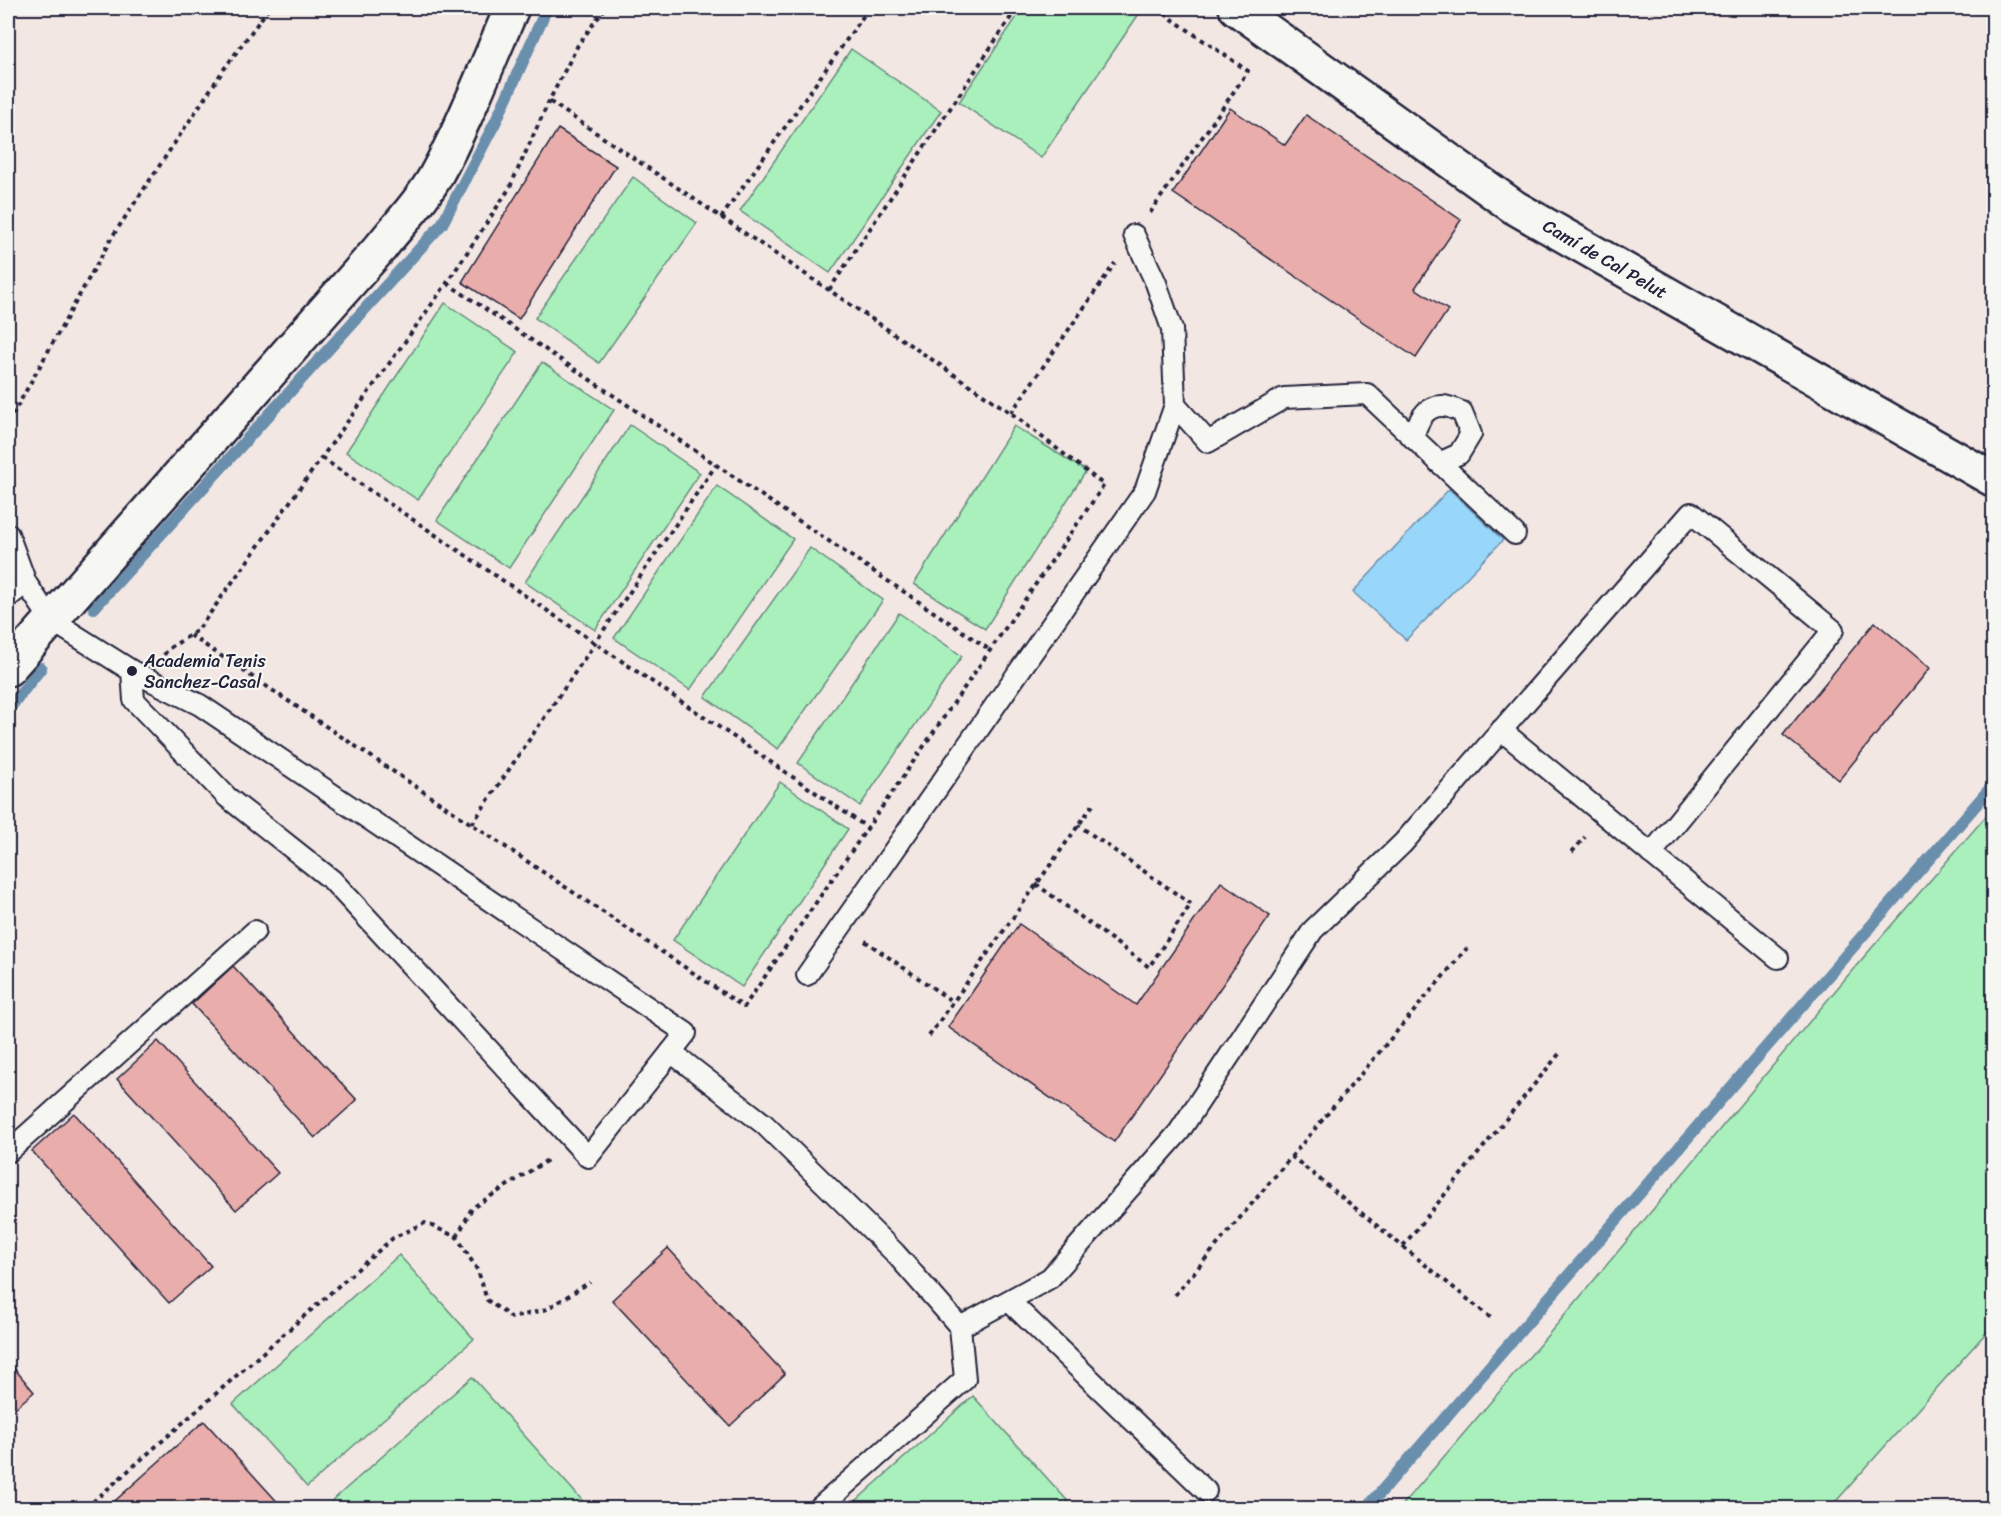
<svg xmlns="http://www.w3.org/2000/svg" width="2001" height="1516" viewBox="0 0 2001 1516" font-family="Sriracha,sans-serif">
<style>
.green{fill:#a9f0bc;stroke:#66897c;stroke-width:1.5}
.water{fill:#98d7f9;stroke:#698fad;stroke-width:1.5}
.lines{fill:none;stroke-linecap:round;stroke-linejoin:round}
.stream{stroke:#698fad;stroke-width:12}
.building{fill:#e9adab;stroke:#22223b;stroke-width:1.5}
.service-casing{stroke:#22223b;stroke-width:24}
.minor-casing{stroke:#22223b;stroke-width:38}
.path{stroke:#22223b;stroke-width:4;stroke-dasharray:4.5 4.5;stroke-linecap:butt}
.service{stroke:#f6f6f2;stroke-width:20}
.minor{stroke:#f6f6f2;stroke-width:33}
.poi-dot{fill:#22223b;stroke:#f6f6f2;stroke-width:2}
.labels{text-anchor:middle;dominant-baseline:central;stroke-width:4.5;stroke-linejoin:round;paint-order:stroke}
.street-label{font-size:18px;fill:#22223b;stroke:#f6f6f2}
.poi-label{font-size:18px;fill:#22223b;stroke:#f6f6f2;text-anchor:start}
</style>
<rect width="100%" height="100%" fill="#f3e7e4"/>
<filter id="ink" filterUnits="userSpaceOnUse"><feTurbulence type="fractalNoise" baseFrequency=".0167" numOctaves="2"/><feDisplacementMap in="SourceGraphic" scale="12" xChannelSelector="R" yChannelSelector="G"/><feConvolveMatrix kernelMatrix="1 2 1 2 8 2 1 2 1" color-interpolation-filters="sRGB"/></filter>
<g filter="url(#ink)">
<g class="green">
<path d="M1023,8H1143L1041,158L959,102Z"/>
<path d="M851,49L941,111L830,273L740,211Z"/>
<path d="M633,177L697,223L599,363L535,318Z"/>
<path d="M445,303L518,352L418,500L346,452Z"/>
<path d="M542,362L614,410L509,568L437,520Z"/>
<path d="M630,425L700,473L595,630L525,582Z"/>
<path d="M1014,426L1086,471L985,629L914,584Z"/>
<path d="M717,486L793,539L690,690L614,638Z"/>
<path d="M810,548L883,600L778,749L705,697Z"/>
<path d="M899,613L962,656L860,806L798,763Z"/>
<path d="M780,782L848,829L742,987L673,940Z"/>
<path d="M1993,808V1325L1830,1508H1400L1565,1315L1850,973Z"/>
<path d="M399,1255L474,1339L307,1487L233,1404Z"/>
<path d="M472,1377L589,1508H324Z"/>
<path d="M973,1396L1074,1508H848Z"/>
</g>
<path class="water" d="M1449,489L1503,540L1406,640L1353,592Z"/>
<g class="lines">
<g class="stream">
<path d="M94,608L442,224L496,121L547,8"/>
<path d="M8,710L41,668"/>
<path d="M1367,1508L1994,784"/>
</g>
</g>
<g class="building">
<path d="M1230,108L1285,145L1306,115L1461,220L1415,288L1448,310L1416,358L1173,193Z"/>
<path d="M558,129L616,166L519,319L462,282Z"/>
<path d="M1875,622L1930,668L1839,780L1783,735Z"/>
<path d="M1221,882L1270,916L1114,1142L948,1027L1019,924L1136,1005Z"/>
<path d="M233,966L357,1100L315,1138L192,1004Z"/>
<path d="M158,1041L278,1173L236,1210L117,1079Z"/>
<path d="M74,1113L211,1266L169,1303L32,1151Z"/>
<path d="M668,1248L785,1374L730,1426L612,1300Z"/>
<path d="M8,1361L34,1392L8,1414Z"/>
<path d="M204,1421L283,1508H107Z"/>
</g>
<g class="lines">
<defs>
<g id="service">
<path d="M1175,405L1208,442L1284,398L1367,394L1515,534"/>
<path d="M1413,438C1417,423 1424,405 1443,406C1449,406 1456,410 1462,412L1471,434L1459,454L1439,463"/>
<path d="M8,534L26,583L51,620L132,671L200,705L686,1033L588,1157L332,880L227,797L134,700L132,671"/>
<path d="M8,597L26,583"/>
<path d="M1501,730L1778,958"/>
<path d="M807,975L1145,491L1175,405L1172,329L1156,283L1134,235"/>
<path d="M671,1052L764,1124L895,1253L960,1327L965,1379L819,1508"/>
<path d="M8,1152L255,931"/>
<path d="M1009,1301L1206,1491"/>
<path d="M960,1327L1050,1278L1179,1132L1313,930L1403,843L1691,513L1833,630L1651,854"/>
</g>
<g id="minor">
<path d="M1236,8L1514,207L1994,480"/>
<path d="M8,669L381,247C399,224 421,202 435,177C465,123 487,64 512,8"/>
</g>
</defs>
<use href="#service" class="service-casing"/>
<use href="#minor" class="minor-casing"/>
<g class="path">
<path d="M1150,213L1248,71L1156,8"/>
<path d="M721,218L869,8"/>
<path d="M447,283L990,650"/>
<path d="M829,290L1017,8"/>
<path d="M1011,413L1115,263"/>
<path d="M8,423L112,237L224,69L269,8"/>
<path d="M322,458L868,828"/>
<path d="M190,635L744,1007L1104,485L1011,413L549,101"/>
<path d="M164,655L168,649L198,630L447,283L509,189L549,101L578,45L605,8"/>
<path d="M472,824L716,465"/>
<path d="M1572,852L1585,837"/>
<path d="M1036,884L1149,967L1191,904L1078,825"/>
<path d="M865,941L953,1002"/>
<path d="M929,1036L1095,802"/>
<path d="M1291,1156L1491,1318"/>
<path d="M457,1237L472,1208L546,1161L550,1157"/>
<path d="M1403,1246L1559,1054"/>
<path d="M1175,1295L1467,948"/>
<path d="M86,1508L393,1238L425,1223L457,1237L478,1271L487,1300L512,1318L547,1309L590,1282"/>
</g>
<use href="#service" class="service"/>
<use href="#minor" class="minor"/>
</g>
</g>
<circle class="poi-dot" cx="132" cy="671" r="6"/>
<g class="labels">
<g class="street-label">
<text transform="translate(1605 259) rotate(30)">Camí de Cal Pelut</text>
</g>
<g class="poi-label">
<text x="144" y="661">Academia Tenis<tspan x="144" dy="21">Sanchez-Casal</tspan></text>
</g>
</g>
<rect width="2001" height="1516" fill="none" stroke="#f6f6f2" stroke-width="30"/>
<rect x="15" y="15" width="1971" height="1486" fill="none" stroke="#22223b" stroke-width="2" filter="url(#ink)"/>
</svg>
